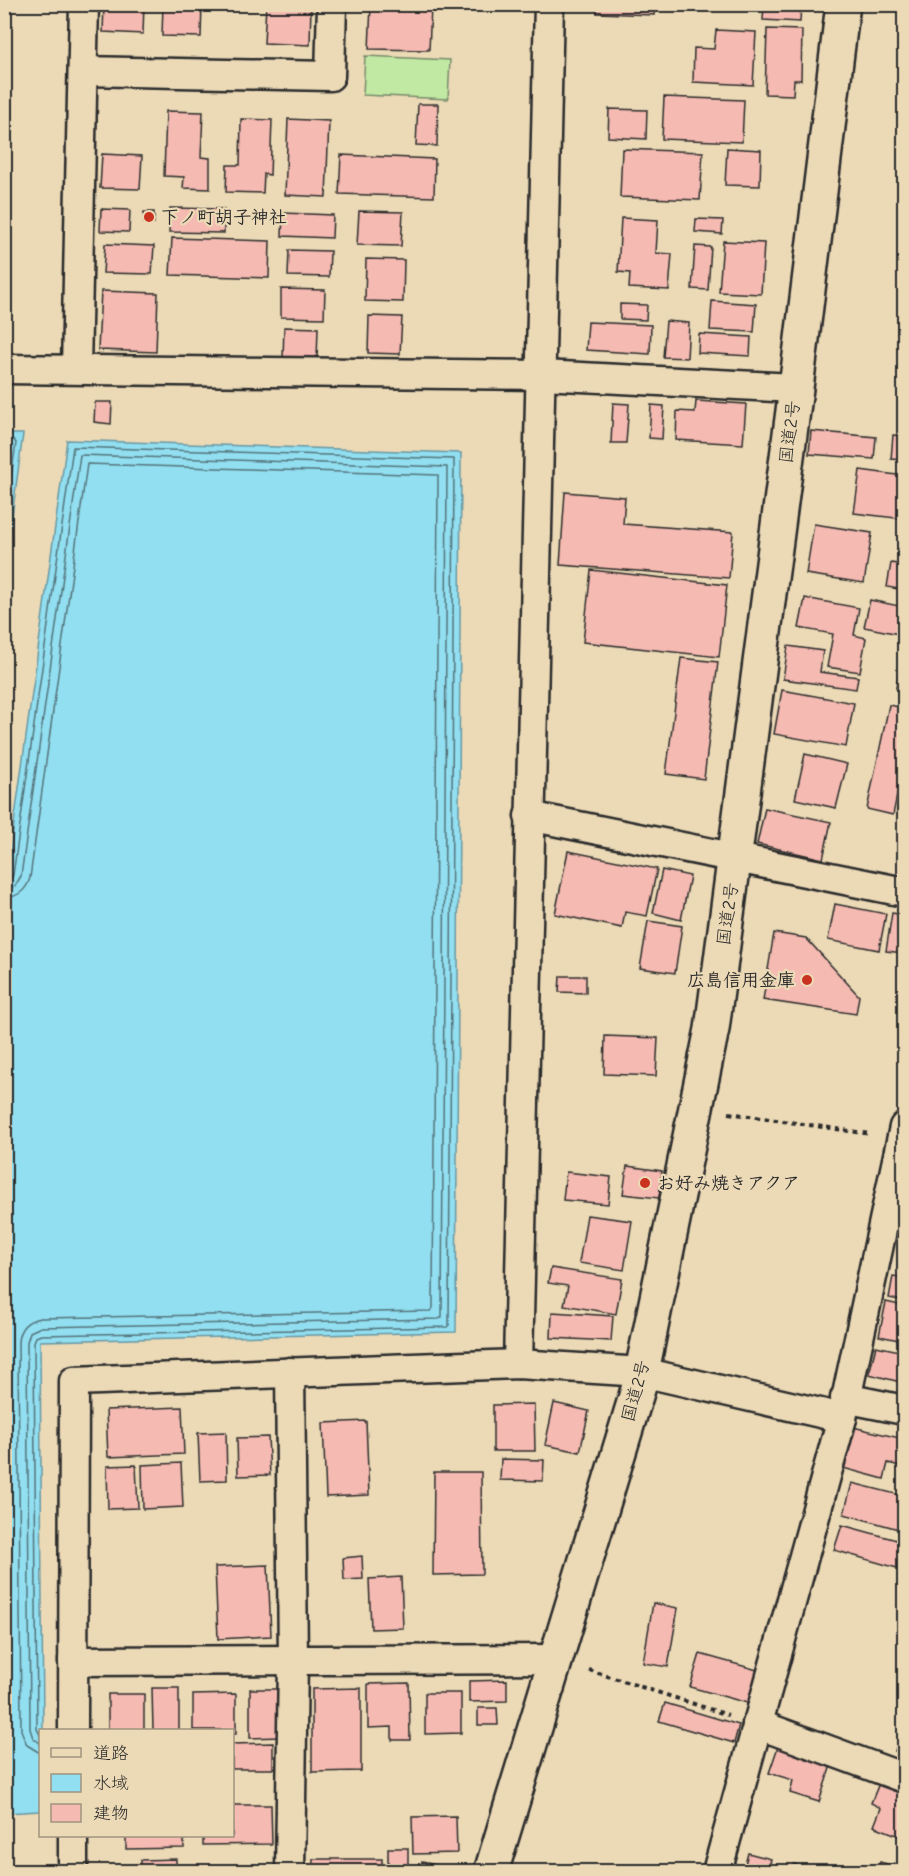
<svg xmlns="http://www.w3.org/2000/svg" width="909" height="1876" viewBox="0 0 909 1876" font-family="'Comic Neue','Klee One',sans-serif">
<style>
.green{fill:#c1e9a4;stroke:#768a68;stroke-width:1.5}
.water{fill:#91dff1;stroke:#6897a2;stroke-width:1.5}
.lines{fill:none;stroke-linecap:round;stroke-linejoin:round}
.shore{stroke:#54737a;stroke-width:1.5}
.building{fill:#f5bab1;stroke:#2b2b2b;stroke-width:1.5}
.minor-casing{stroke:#2b2b2b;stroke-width:33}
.trunk-casing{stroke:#2b2b2b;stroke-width:38}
.path{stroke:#2b2b2b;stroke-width:4;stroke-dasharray:4.5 4.5;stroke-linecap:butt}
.minor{stroke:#ecdab7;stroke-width:28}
.trunk{stroke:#ecdab7;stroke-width:33}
.poi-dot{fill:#c8321e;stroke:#ecdab7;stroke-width:2}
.labels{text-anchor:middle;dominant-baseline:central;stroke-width:4.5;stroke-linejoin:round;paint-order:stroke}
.poi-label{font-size:18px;font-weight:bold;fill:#2b2b2b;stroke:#ecdab7;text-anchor:start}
.street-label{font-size:18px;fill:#2b2b2b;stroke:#ecdab7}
</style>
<rect width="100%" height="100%" fill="#ecdab7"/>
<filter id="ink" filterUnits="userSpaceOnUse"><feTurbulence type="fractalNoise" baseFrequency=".0167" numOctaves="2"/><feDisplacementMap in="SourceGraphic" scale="12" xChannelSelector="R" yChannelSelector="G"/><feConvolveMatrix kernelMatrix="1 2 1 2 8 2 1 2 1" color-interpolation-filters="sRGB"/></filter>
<g filter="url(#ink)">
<path class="green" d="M365,56L450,60L448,99L363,95Z"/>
<g class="water">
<path d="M5,434H23L5,569L4,434Z"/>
<path d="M67,440L461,453L456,1332L40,1341L43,1730H40V1811L5,1813L4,896Z"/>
</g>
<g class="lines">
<g class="shore">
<path d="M4,440H14L16,443L4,526"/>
<path d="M4,881L10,880L13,875L73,447L454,459L449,1325L447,1327L41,1335L36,1337L34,1342L37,1729L40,1735"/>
<path d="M4,889L15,886L21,876L80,455L447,467L442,1317L439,1319L41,1327L30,1332L27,1342L30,1729L33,1738L40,1743"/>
<path d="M4,898C18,897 26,891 30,878L87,464L438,475L433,1308L430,1311L41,1318C27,1320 19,1328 18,1342L21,1730L27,1745L40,1753"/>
</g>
</g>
<g class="building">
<path d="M104,4H144L143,34L103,32Z"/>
<path d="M163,4H202L201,37L162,36Z"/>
<path d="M266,4H311L310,45L264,43Z"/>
<path d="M598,4H655L654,15L597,13Z"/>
<path d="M764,4H801L800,22L763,20Z"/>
<path d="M371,5L431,7L429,50L369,49Z"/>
<path d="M767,29L802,30L801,80H794L793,95L765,94Z"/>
<path d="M716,30L756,32L753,85L693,82L694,48L714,49Z"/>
<path d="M664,97L744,100L742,142L662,139Z"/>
<path d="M418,104H438L437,146L416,145Z"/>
<path d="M609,109L647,110L646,139L608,137Z"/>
<path d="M166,111L203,112L201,157L210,158V189L183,188L184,177L164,176Z"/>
<path d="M241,119L272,120L270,175L264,174L263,193L226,192L227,165H240Z"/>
<path d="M288,119L329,121L326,197L285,195Z"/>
<path d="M727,148L761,150L760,186L725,185Z"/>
<path d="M622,149L703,152L700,200L620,197Z"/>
<path d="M102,154L142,156L140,189L100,188Z"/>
<path d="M341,155L435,159L434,197L339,194Z"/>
<path d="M170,208L224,209V233L169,232Z"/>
<path d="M101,209L130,210L129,232L100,231Z"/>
<path d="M359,211L403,212L401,246L357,245Z"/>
<rect x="144" y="212" width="10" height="11"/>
<path d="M283,213L333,215L332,238L282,236Z"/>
<path d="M621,218L658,220L656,253L672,254L669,290L629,288L630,273L618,272Z"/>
<path d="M696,219L723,220L722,234L695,232Z"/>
<path d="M172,238L270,241L269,278L170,275Z"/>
<path d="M723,241L764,243L761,294L719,292Z"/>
<path d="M105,244L154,246L152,274L103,273Z"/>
<path d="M695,246L711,247L708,290L692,289Z"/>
<path d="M289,250L330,251L329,277L288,276Z"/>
<path d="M366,259L404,260L403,302L365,301Z"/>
<path d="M281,289L325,290L324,318L281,317Z"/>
<path d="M101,291L158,293L156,352L98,350Z"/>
<path d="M712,301L756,304L754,332L710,330Z"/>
<path d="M620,304L647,305L646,320L620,319Z"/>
<path d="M369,316L402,317L400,354L368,353Z"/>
<path d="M666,321L689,323L687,358L663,357Z"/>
<path d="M588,322L651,325L650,354L586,350Z"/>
<path d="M284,327L318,328L317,360L283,358Z"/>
<path d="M699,334L751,337L750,356L698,353Z"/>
<path d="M696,401L746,404L743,444L676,440L677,411L695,412Z"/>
<path d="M95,402H112L111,424L94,422Z"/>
<path d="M613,403L629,404L626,443H611Z"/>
<path d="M651,405L664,406L662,439L649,438Z"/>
<path d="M811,431L876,437L874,459L809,454Z"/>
<path d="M893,435L904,436V460L891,459Z"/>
<path d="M860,470L904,476V519L854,513Z"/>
<path d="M565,492L625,497L623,524L733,532L729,578L560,565Z"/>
<path d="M814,524L872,533L864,583L806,574Z"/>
<path d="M891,563L904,565V590L887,587Z"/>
<path d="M591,570L727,585L719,657L583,642Z"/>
<path d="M805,598L859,608L854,635L866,638L860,672L827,667L833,634L799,628Z"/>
<path d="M870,600L904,607V635L864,627Z"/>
<path d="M788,646L823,651L820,672L858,677L856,689L783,679Z"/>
<path d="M904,647V690L896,688Z"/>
<path d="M681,658L718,662L704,779L666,774Z"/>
<path d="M782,690L854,703L846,747L774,734Z"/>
<path d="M889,705L904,708V791L898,790L893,815L867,809Z"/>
<path d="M805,754L847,764L836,808L795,799Z"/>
<path d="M765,808L831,822L823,859L757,844Z"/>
<path d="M568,851L657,869L647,916L625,912L622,928L555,914Z"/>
<path d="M662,870L690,876L681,920L653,913Z"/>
<path d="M835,904L886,914L879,950L828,940Z"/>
<path d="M892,913L904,915V953L886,951Z"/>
<path d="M648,921L682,926L675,973L640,968Z"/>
<path d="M774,933L806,938L859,996L856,1014L763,1000Z"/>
<path d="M560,976H586V993L559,992Z"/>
<path d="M605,1036L658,1038L656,1076L604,1074Z"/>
<path d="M627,1166L662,1171L659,1198L623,1194Z"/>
<path d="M566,1172L611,1177L608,1204L563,1200Z"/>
<path d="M587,1215L632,1221L624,1270L579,1263Z"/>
<path d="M551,1268L622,1279L616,1314L564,1305L568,1286L548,1283Z"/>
<path d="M893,1276L904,1278V1301L889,1298Z"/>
<path d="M886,1302L904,1306V1341L879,1336Z"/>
<path d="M552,1312L613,1316L611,1341L551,1338Z"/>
<path d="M876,1346L904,1352V1383L869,1374Z"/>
<path d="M554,1403L589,1411L580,1452L545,1445Z"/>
<path d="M534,1404L535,1451H493V1405Z"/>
<path d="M182,1407L184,1454L108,1457L106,1410Z"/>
<path d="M366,1421L369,1495L326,1497L323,1423Z"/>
<path d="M853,1427L904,1439V1467L888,1463L884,1479L843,1468Z"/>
<path d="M226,1432L227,1480L200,1481L198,1433Z"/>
<path d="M268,1437L270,1475L238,1476L237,1438Z"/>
<path d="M501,1459L544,1460L543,1481L500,1480Z"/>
<path d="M181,1463L183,1507L143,1509L142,1465Z"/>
<path d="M136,1465L138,1508L108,1509L107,1466Z"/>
<path d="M434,1472H481L482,1574L433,1575Z"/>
<path d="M852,1483L904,1496V1520L902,1530L844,1514Z"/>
<path d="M842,1525L904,1542V1570L834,1550Z"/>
<path d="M362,1556L363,1579L344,1580L343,1558Z"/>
<path d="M268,1565L271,1636L218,1639L215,1567Z"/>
<path d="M401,1577L403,1628L371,1629L369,1579Z"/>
<path d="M653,1603L678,1608L668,1667L643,1663Z"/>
<path d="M700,1654L761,1671L751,1704L690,1687Z"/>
<path d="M507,1680V1701L469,1702V1681Z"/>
<path d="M409,1683L410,1740H392V1727L368,1728V1684Z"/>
<path d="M152,1688H179V1730H153Z"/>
<path d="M361,1688V1771L312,1772V1689Z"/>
<path d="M250,1689H280V1737L250,1738Z"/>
<path d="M425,1693H461V1733L425,1734Z"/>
<rect x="108" y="1694" width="36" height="36"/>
<path d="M236,1694V1734H232V1730H193V1695Z"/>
<path d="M665,1703L739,1725L734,1743L659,1721Z"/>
<path d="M478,1708H497L498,1725H478Z"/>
<path d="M904,1726V1754L895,1751Z"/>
<path d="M781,1738L834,1756L819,1802L790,1793L793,1780L769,1773Z"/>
<path d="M273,1743V1769H232V1744Z"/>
<path d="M882,1776L904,1785V1838L874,1826L881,1808L871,1803Z"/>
<path d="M232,1805H271L272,1844L203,1845V1836H232Z"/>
<path d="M456,1816L457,1853L413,1854L412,1817Z"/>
<path d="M126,1836H184V1848L126,1849Z"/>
<rect x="388" y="1848" width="20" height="24"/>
<path d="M748,1853L771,1859L768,1872H743Z"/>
<path d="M176,1859V1872H141V1860Z"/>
<rect x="313" y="1859" width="69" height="13"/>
<path d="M422,1862L450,1868L449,1872H420Z"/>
<path d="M880,1862L904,1869V1872H877Z"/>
<path d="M794,1864L817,1872H791Z"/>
<path d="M263,1866V1872H202V1867Z"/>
</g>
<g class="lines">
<defs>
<g id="minor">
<path d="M83,71L330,76L332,4"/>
<path d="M4,369L542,375L796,388"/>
<path d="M76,369L84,4"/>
<path d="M529,816L904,892"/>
<path d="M518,1364C527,911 541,458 549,4"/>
<path d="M290,1372L293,1659L290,1872"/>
<path d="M845,1398L904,1410"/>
<path d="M73,1661L555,1659"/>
<path d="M757,1724L904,1778"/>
<path d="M73,1730L74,1381L518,1364L642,1372L842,1418"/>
<path d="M73,1836V1872"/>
<path d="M717,1872L842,1418L904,1127"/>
</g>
<path id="trunk" d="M491,1872L639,1386L712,1029L796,388L843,4"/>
</defs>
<use href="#minor" class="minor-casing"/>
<use href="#trunk" class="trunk-casing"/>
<g class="path">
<path d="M729,1113L870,1134"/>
<path d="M589,1670L728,1715"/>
</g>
<use href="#minor" class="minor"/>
<use href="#trunk" class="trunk"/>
</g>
</g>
<g class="poi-dot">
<circle cx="149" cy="217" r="6"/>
<circle cx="807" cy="980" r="6"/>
<circle cx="645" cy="1183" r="6"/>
</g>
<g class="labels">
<g class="poi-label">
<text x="161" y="217">下ノ町胡子神社</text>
<text x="795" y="980" text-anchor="end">広島信用金庫</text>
<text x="657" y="1183">お好み焼きアクア</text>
</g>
<g class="street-label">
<text transform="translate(790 432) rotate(-83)">国道2号</text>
<text transform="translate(728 914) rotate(-82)">国道2号</text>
<text transform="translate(636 1391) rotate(-75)">国道2号</text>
</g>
</g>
<rect width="909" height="1876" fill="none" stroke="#ecdab7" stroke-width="24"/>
<rect x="12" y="12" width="885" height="1852" fill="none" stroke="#2b2b2b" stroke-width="2" filter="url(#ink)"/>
<rect x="39" y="1729" width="195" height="108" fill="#ecdab7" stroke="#9f947f" stroke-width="1.5"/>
<rect x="51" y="1748" width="30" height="9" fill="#ecdab7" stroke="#9f947f" stroke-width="1.5"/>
<text x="93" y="1759" font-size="18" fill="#2b2b2b">道路</text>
<rect x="51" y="1774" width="30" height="18" fill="#91dff1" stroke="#9f947f" stroke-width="1.5"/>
<text x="93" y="1789" font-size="18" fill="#2b2b2b">水域</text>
<rect x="51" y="1804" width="30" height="18" fill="#f5bab1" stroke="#9f947f" stroke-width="1.5"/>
<text x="93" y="1819" font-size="18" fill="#2b2b2b">建物</text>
</svg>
